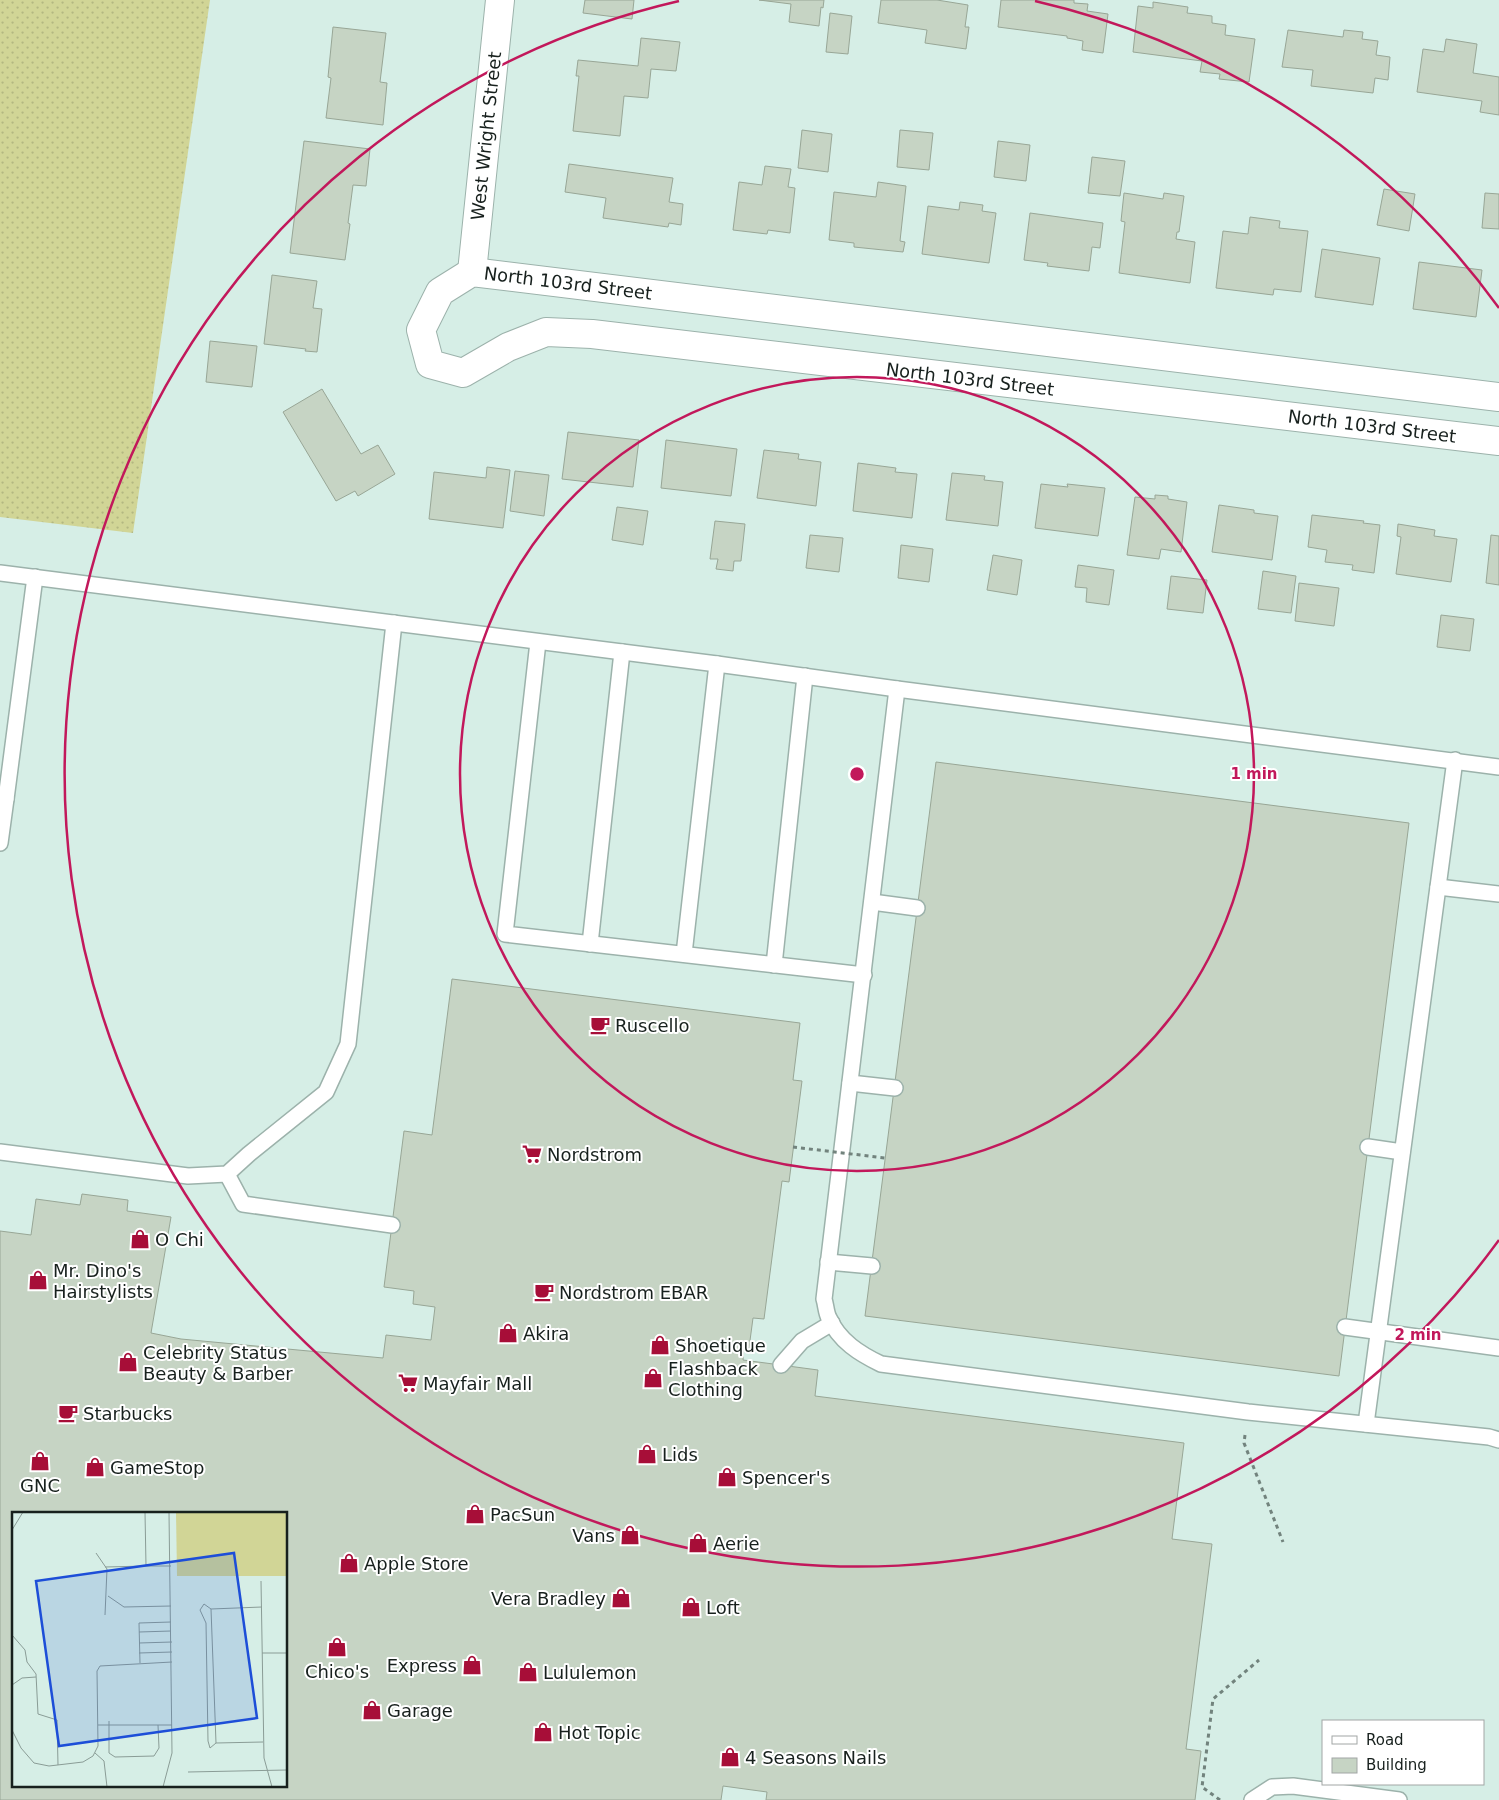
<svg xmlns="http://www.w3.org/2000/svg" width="1499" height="1800" viewBox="0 0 1499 1800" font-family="'DejaVu Sans',sans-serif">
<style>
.grass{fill:url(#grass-dots)}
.building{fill:#c6d4c4;stroke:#98a696;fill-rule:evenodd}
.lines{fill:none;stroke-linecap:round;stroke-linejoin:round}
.lane-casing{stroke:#9cb2ab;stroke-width:18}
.street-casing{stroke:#9cb2ab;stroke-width:30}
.path{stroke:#72837d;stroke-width:3;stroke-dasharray:4 4;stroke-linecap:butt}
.lane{stroke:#fff;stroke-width:15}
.street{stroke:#fff;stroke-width:28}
.path-bridge{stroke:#72837d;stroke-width:3;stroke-dasharray:4 4;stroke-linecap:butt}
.ring{fill:none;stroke:#c2185b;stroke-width:2.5}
.labels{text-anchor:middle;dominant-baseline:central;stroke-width:4;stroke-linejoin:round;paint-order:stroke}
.street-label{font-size:18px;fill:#17201d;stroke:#fff}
.poi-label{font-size:18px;fill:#17201d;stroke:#fff;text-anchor:start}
.inset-road{fill:none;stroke:#8a9c96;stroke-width:1}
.view{fill:#1d4ed8;fill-opacity:0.15;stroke:#1d4ed8;stroke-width:2.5}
.inset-edge{fill:none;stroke:#17201d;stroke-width:2.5}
.centre{fill:#c2185b;stroke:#fff;stroke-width:2.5}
.ring-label{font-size:15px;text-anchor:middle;font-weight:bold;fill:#c2185b;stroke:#fff;stroke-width:4;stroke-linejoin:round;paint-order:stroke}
</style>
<defs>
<pattern id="grass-dots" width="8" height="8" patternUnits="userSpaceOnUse" patternTransform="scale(1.25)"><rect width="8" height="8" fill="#d1d596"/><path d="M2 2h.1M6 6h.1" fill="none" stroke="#b3b781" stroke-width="1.8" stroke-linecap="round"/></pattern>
</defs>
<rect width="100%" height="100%" fill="#d6eee6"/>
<path class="grass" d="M0,0H210L133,533L0,517Z"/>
<g class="building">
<path d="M585,0H634L632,19L583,13Z"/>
<path d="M759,0H824L823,8L821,7L819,26L789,22L791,4Z"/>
<path d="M881,0H937L968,5L965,27H969L966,49L925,43L927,30L878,23Z"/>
<path d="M1001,0H1074V3L1088,4L1087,11L1108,14L1103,53L1082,50L1083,41L1067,38V36L998,27Z"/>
<path d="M1153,2L1188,7L1187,13L1212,16V23L1226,25L1225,35L1255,39L1249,82L1219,79L1220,74L1200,72L1202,61L1133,52L1138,6L1153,8Z"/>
<path d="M830,13L852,16L848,54L826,52Z"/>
<path d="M333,27L386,33L380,82L387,83L383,125L326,118L331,78L328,77Z"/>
<path d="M1288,30L1343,37L1344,30L1363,32L1362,39L1378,41L1376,55L1390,57L1388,80L1375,78L1373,93L1311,86L1313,70L1282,67Z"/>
<path d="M641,38L680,42L676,71L651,69L648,98L624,96L620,136L573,131L579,76H576L578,60L638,66Z"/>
<path d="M1446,39L1477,44L1473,73L1499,77V115L1480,112L1482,101L1417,92L1423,49L1444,52Z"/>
<path d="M802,130L832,134L828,172L798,168Z"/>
<path d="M900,130L933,133L929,170L897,167Z"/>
<path d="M304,141L370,149L366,186L353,185L348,223L350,224L345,260L290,253Z"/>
<path d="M998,141L1030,145L1026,181L994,177Z"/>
<path d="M1092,157L1125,161L1120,196L1088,193Z"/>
<path d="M569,164L673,178L669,202L683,204L681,225L669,223L668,227L603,218L606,198L565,192Z"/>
<path d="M765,166L791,169L788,187L795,188L790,233L768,230L767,234L733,230L739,182L762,185Z"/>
<path d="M878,182L906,186L900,241L905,242L903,252L854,247V243L829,240L834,192L876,197Z"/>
<path d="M1384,189L1415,194L1409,231L1377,225Z"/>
<path d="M1124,193L1163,199L1164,193L1184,196L1179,232H1177L1176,239L1195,242L1190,283L1119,273L1125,222L1121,221Z"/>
<path d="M1485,193L1499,194V229L1482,228Z"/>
<path d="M960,202L983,205L982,211L996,213L989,263L922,254L928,206L959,210Z"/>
<path d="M1030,213L1103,223L1100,248L1092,247L1089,271L1047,266L1048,263L1024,260Z"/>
<path d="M1250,217L1280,221L1279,228L1308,231L1301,292L1274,289L1273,295L1216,288L1223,231L1248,234Z"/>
<path d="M1322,249L1380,258L1373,305L1315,297Z"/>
<path d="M1419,262L1482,270L1476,317L1413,309Z"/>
<path d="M272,275L317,281L313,308L322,309L317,352L305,351L306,349L264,344Z"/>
<path d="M210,341L257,346L252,387L206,382Z"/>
<path d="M322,389L361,454L378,445L395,474L358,496L355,491L336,501L283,412Z"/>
<path d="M568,432L639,440L633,487L562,479Z"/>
<path d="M666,440L737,449L731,496L661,488Z"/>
<path d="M764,450L799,454L798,459L821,462L816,506L757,498Z"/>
<path d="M858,463L896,468L895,472L917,474L912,518L853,511Z"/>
<path d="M487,467L510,470L503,528L429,519L434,472L486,478Z"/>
<path d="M515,471L549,475L544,516L510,511Z"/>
<path d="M952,473L985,476L984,480L1003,482L998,526L946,520Z"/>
<path d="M1041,484L1068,487L1067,484L1105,488L1098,536L1035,528Z"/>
<path d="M1155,495L1168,496V499L1187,502L1181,552L1161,549L1159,559L1127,555L1135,497L1155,499Z"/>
<path d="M1219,505L1254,510V513L1278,516L1272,560L1212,552Z"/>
<path d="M617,507L648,511L643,545L612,540Z"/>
<path d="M1312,515L1364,521L1363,523L1380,525L1374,573L1352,570L1353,565L1325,562L1327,550L1308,547Z"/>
<path d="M715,521L745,524L741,561H734L733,571L716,569L718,559H710Z"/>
<path d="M1398,524L1435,530L1434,536L1457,539L1451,582L1396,574L1401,537L1397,536Z"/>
<path d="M810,535L843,538L839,572L806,568Z"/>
<path d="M1491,535L1499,536V585L1486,583Z"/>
<path d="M901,545L933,549L929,582L898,578Z"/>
<path d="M993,555L1022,560L1017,595L987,590Z"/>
<path d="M1078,565L1114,570L1109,605L1086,602L1087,588L1075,587Z"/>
<path d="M1263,571L1296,576L1291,613L1258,609Z"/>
<path d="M1171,576L1207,580L1203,613L1167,609Z"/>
<path d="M1299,583L1339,588L1334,626L1295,621Z"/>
<path d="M1441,615L1474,619L1470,651L1437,647Z"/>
<path d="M936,762L1409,823L1339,1376L865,1316Z"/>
<path d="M452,979L800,1023L793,1080L802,1081L789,1182L782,1181L764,1319L753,1318L749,1348L744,1347L743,1360L818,1370L815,1396L1184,1443L1172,1539L1212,1544L1186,1749L1201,1751L1195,1800H766L767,1792L723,1786L721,1800H0V1231L31,1235L36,1199L80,1205L82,1194L128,1200L127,1211L171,1217L151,1333L181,1339L383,1358L386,1335L431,1340L435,1307L413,1304L414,1291L384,1287L404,1131L432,1135ZM14,1514H286V1786H14Z"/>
</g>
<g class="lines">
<defs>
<g id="lane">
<path d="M0,573L717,664L897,689L1499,767"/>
<path d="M538,642L505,934L864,975"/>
<path d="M897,689L824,1299C826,1305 826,1313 829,1318C839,1341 860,1354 881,1364L1248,1412L1489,1437L1499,1440"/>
<path d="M0,798L6,799L0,843"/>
<path d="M6,799L35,577"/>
<path d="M1438,887L1499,894"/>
<path d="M872,902L917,908"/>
<path d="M590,944L622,652"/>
<path d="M684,954L717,664"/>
<path d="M774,965L805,676"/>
<path d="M850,1083L895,1088"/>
<path d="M1368,1147L1402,1152"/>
<path d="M0,1152L188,1176L227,1174L249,1154L326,1092L348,1044L394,623"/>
<path d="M227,1174L243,1204L392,1225"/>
<path d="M828,1262L872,1266"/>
<path d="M1345,1327L1499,1348"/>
<path d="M781,1365L802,1341L832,1323"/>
<path d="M1366,1424L1455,760"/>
<path d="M1252,1800L1272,1787L1293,1786L1399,1800"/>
</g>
<g id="street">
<path d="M472,272L500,0"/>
<path d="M1499,397L472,272L440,292L421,330L430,364L463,373L508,347L546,332L592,334L1499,441"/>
</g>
</defs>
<use href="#lane" class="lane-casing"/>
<use href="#street" class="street-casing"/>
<g class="path">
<path d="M1245,1435L1244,1443L1283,1542"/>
<path d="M1220,1800L1202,1787L1213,1699L1259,1660"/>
</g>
<use href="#lane" class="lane"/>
<use href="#street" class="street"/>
<path class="path-bridge" d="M793,1147L885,1158"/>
</g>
<g class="ring">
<circle cx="857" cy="774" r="397"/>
<path d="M1499 1240A793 793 0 1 1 679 1M1035 1A793 793 0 0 1 1499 308"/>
</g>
<defs>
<symbol id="cafe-bare" viewBox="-9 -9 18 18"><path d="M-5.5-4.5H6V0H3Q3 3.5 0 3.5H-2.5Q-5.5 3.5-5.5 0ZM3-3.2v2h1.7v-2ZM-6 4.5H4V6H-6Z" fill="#a70e38" stroke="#fff" stroke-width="2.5" paint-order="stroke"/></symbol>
<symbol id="supermarket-bare" viewBox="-9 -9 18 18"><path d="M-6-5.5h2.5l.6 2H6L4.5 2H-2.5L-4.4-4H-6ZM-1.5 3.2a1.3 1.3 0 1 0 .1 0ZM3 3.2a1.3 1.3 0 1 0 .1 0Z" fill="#a70e38" stroke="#fff" stroke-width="2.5" paint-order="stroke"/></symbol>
<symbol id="shop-bare" viewBox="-9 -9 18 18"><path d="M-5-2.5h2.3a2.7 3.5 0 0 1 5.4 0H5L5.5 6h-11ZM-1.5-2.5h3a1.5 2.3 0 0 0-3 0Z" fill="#a70e38" stroke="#fff" stroke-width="2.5" paint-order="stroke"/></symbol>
</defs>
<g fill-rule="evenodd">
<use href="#cafe-bare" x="586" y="1011" width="28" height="28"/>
<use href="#supermarket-bare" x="518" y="1140" width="28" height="28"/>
<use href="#shop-bare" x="126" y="1225" width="28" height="28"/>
<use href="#shop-bare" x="24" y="1266" width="28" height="28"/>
<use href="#cafe-bare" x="530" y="1278" width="28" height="28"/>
<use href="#shop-bare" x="494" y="1319" width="28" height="28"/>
<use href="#shop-bare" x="646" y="1331" width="28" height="28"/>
<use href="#shop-bare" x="114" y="1348" width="28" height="28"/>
<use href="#shop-bare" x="639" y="1364" width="28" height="28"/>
<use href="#supermarket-bare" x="394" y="1369" width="28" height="28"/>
<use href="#cafe-bare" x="54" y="1399" width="28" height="28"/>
<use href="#shop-bare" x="633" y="1440" width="28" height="28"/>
<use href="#shop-bare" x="26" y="1447" width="28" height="28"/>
<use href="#shop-bare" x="81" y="1453" width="28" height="28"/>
<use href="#shop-bare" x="713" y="1463" width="28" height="28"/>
<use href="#shop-bare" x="461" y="1500" width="28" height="28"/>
<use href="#shop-bare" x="616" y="1521" width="28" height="28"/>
<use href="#shop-bare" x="684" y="1529" width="28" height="28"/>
<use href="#shop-bare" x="335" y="1549" width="28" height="28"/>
<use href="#shop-bare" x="607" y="1584" width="28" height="28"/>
<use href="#shop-bare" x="677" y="1593" width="28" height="28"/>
<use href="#shop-bare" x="323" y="1633" width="28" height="28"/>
<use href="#shop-bare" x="458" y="1651" width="28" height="28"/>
<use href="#shop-bare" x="514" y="1658" width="28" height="28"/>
<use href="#shop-bare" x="358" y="1696" width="28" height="28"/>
<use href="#shop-bare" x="529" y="1718" width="28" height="28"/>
<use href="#shop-bare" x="716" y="1743" width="28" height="28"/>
</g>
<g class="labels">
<g class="street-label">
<text transform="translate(486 136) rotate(-84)">West Wright Street</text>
<text transform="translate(568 283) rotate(7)">North 103rd Street</text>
<text transform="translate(970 379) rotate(7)">North 103rd Street</text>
<text transform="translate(1372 426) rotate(7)">North 103rd Street</text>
</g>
<g class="poi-label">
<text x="615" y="1025">Ruscello</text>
<text x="547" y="1154">Nordstrom</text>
<text x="155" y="1239">O Chi</text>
<text x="53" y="1270">Mr. Dino's<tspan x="53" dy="21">Hairstylists</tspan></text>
<text x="559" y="1292">Nordstrom EBAR</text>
<text x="523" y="1333">Akira</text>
<text x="675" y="1345">Shoetique</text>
<text x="143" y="1352">Celebrity Status<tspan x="143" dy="21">Beauty &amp; Barber</tspan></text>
<text x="668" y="1368">Flashback<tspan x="668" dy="21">Clothing</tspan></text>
<text x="423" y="1383">Mayfair Mall</text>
<text x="83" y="1413">Starbucks</text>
<text x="662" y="1454">Lids</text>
<text x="110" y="1467">GameStop</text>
<text x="742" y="1477">Spencer's</text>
<text x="40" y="1485" text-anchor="middle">GNC</text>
<text x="490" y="1514">PacSun</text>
<text x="615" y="1535" text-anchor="end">Vans</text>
<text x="713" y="1543">Aerie</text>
<text x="364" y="1563">Apple Store</text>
<text x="606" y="1598" text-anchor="end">Vera Bradley</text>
<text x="706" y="1607">Loft</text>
<text x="457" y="1665" text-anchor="end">Express</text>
<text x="337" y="1671" text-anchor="middle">Chico's</text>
<text x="543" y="1672">Lululemon</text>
<text x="387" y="1710">Garage</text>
<text x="558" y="1732">Hot Topic</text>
<text x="745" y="1757">4 Seasons Nails</text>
</g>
</g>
<g transform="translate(12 1512)">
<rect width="275" height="275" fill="#d6eee6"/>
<path d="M164,0H275V64H165Z" fill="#d1d596"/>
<path class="inset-road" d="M0,18L11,0M84,41L95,57L93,103M134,54H159M93,55L134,54L133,0M249,69L252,246L260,275M96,84L112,95L159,94M192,92L199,97L204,231L198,236L196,229L194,111L188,98ZM199,97L250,95M127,120L159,119M0,123L13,138L15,150L24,162L26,202L45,208L46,253M127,131L160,130M127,141L160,140M250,141H274M128,151L127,111L159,110M0,173L10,166L24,165M97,209V241L103,245L142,244L147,236L146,213M86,213H160M0,218L9,236L22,251L37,254L71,250L81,244L86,234L85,159L88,154L160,150M204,231L251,230M83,241L92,249L95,275M176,260L275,258M151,275L160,241L157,0"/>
<path class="view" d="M222,41L245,206L47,234L24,69Z"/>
<rect width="275" height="275" class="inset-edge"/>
</g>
<circle cx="857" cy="774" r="8" class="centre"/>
<g class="ring-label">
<text x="1254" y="779">1 min</text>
<text x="1418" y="1340">2 min</text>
</g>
<rect x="1322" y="1720" width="162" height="65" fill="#ffffff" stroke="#a2a6a5"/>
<rect x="1332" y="1736" width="25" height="8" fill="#ffffff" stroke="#a2a6a5"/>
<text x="1366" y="1745" font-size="15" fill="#17201d">Road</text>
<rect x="1332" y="1758" width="25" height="15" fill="#c6d4c4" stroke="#a2a6a5"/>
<text x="1366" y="1770" font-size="15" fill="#17201d">Building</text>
</svg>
